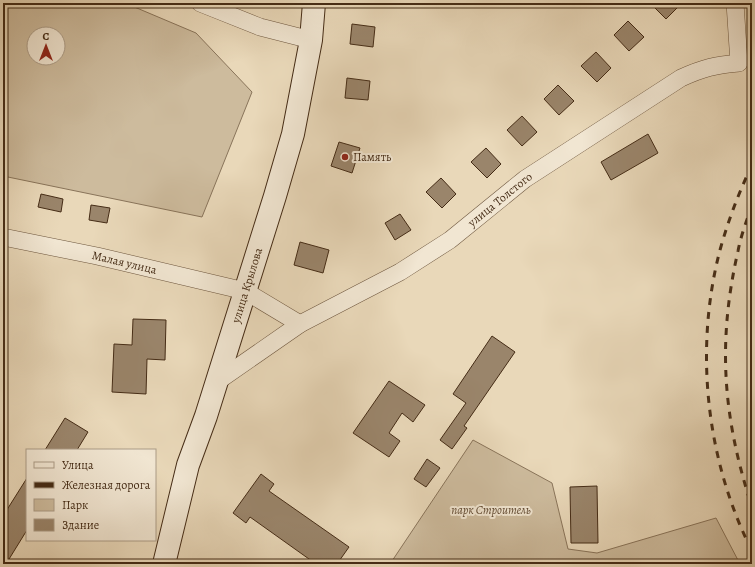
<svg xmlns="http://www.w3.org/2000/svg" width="755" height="567" viewBox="0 0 755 567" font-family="Alegreya,serif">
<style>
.green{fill:#cdbb9d;stroke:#89745a;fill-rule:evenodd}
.building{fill:#9a856b;stroke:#452c16}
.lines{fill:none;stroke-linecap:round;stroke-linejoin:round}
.minor-casing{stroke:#6e573f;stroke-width:18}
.secondary-casing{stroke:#452c16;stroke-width:24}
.minor{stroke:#f1e6d2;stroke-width:17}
.secondary{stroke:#f1e6d2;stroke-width:22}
.rail{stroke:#452c16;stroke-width:3;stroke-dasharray:7 7;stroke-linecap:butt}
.poi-dot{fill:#8f2418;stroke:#f1e6d2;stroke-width:1.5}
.labels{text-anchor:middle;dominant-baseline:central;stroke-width:4;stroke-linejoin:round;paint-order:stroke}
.poi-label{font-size:12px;fill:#452c16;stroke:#f1e6d2;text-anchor:start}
.street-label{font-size:12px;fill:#452c16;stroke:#f1e6d2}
.park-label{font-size:12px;font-style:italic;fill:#604931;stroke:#f1e6d2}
</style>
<rect width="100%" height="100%" fill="#e9d8b9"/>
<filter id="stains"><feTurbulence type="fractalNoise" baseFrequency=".005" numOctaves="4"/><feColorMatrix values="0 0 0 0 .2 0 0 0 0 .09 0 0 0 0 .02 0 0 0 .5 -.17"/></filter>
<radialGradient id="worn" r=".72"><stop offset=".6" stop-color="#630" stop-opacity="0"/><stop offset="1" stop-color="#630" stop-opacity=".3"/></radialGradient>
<g class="green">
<path d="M3,3H125L196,33L252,92L202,217L3,176ZM34,34H58V58H34Z"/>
<path d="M473,440L552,483L568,549L597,553L716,518L740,564H390Z"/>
</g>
<g class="building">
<path d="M650,3H682L666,19Z"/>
<path d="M628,21L644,37L629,51L614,35Z"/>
<path d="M352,24L375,27L373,47L350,44Z"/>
<path d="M596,52L611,68L597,82L581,66Z"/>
<path d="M347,78L370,81L368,100L345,98Z"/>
<path d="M558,85L574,101L559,115L544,99Z"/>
<path d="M522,116L537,132L522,146L507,130Z"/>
<path d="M648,134L658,153L611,180L601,162Z"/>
<path d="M339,142L360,148L352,173L331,166Z"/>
<path d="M486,148L501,164L487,178L471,162Z"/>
<path d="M441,178L456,194L442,208L426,192Z"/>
<path d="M41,194L63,199L61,212L38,207Z"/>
<path d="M91,205L110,208L107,223L89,220Z"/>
<path d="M400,214L411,230L395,240L385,223Z"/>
<path d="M300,242L329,250L323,273L294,265Z"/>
<path d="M133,319L166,320L165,360L147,359L146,394L112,392L114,344L132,345Z"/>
<path d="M492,336L515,352L464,426L467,428L452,449L440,440L466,403L453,394Z"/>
<path d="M389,381L425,405L413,422L402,413L389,433L400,441L389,457L353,433Z"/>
<path d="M65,418L88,432L77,450H45Z"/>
<path d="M427,459L440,468L426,487L414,479Z"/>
<path d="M261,474L274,484L269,491L349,547L337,564H316L250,517L246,523L233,513Z"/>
<path d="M27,478V530L6,564H3V516Z"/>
<path d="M597,486L598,543H571L570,487Z"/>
</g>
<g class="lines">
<defs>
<g id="minor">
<path d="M200,3L260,27L311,40"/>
<path id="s1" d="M3,237L97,256L245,291L300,324"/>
<path id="s2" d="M215,383L300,324L400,272L450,240L525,179L681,78C703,68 715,65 739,63L735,3"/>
</g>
<g id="secondary">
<path id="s3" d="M164,564L188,465L206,416L275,196L293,134L311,40L314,3"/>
</g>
</defs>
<use href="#minor" class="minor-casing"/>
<use href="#secondary" class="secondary-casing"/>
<use href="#minor" class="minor"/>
<use href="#secondary" class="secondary"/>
<g class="rail">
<path d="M752,165C739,192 728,221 720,250C694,349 706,460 752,551"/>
<path d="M752,205C747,220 741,235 738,251C717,343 723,418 752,507"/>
</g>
</g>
<circle class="poi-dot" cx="345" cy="157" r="4"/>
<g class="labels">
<g class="poi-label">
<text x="353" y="157">Память</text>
</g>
<g class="street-label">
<text stroke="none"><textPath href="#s2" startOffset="340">улица Толстого</textPath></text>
<text stroke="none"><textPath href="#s1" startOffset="124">Малая улица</textPath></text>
<text stroke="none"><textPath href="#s3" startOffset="291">улица Крылова</textPath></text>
</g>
<g class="park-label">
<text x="491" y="510">парк Строитель</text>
</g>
</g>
<rect width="755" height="567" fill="none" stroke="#e9d8b9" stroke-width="16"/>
<rect x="4" y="4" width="747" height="559" fill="none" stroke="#452c16" stroke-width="2"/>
<rect x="8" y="8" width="739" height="551" fill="none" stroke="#452c16"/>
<rect x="26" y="449" width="130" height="92" fill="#f1e6d2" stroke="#ac9c87"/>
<rect x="34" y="462" width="20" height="6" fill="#f1e6d2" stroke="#ac9c87"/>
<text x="62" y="469" font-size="12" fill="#452c16">Улица</text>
<rect x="34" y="482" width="20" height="6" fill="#452c16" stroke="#ac9c87"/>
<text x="62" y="489" font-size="12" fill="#452c16">Железная дорога</text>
<rect x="34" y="499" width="20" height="12" fill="#cdbb9d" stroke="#ac9c87"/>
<text x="62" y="509" font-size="12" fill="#452c16">Парк</text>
<rect x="34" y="519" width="20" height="12" fill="#9a856b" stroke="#ac9c87"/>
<text x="62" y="529" font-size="12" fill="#452c16">Здание</text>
<g transform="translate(46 46)"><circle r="19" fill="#f1e6d2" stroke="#ac9c87"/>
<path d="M0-3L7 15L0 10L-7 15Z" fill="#8f2418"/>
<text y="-6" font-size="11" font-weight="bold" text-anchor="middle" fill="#452c16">С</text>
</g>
<rect width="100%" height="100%" filter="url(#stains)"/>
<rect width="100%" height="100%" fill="url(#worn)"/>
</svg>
